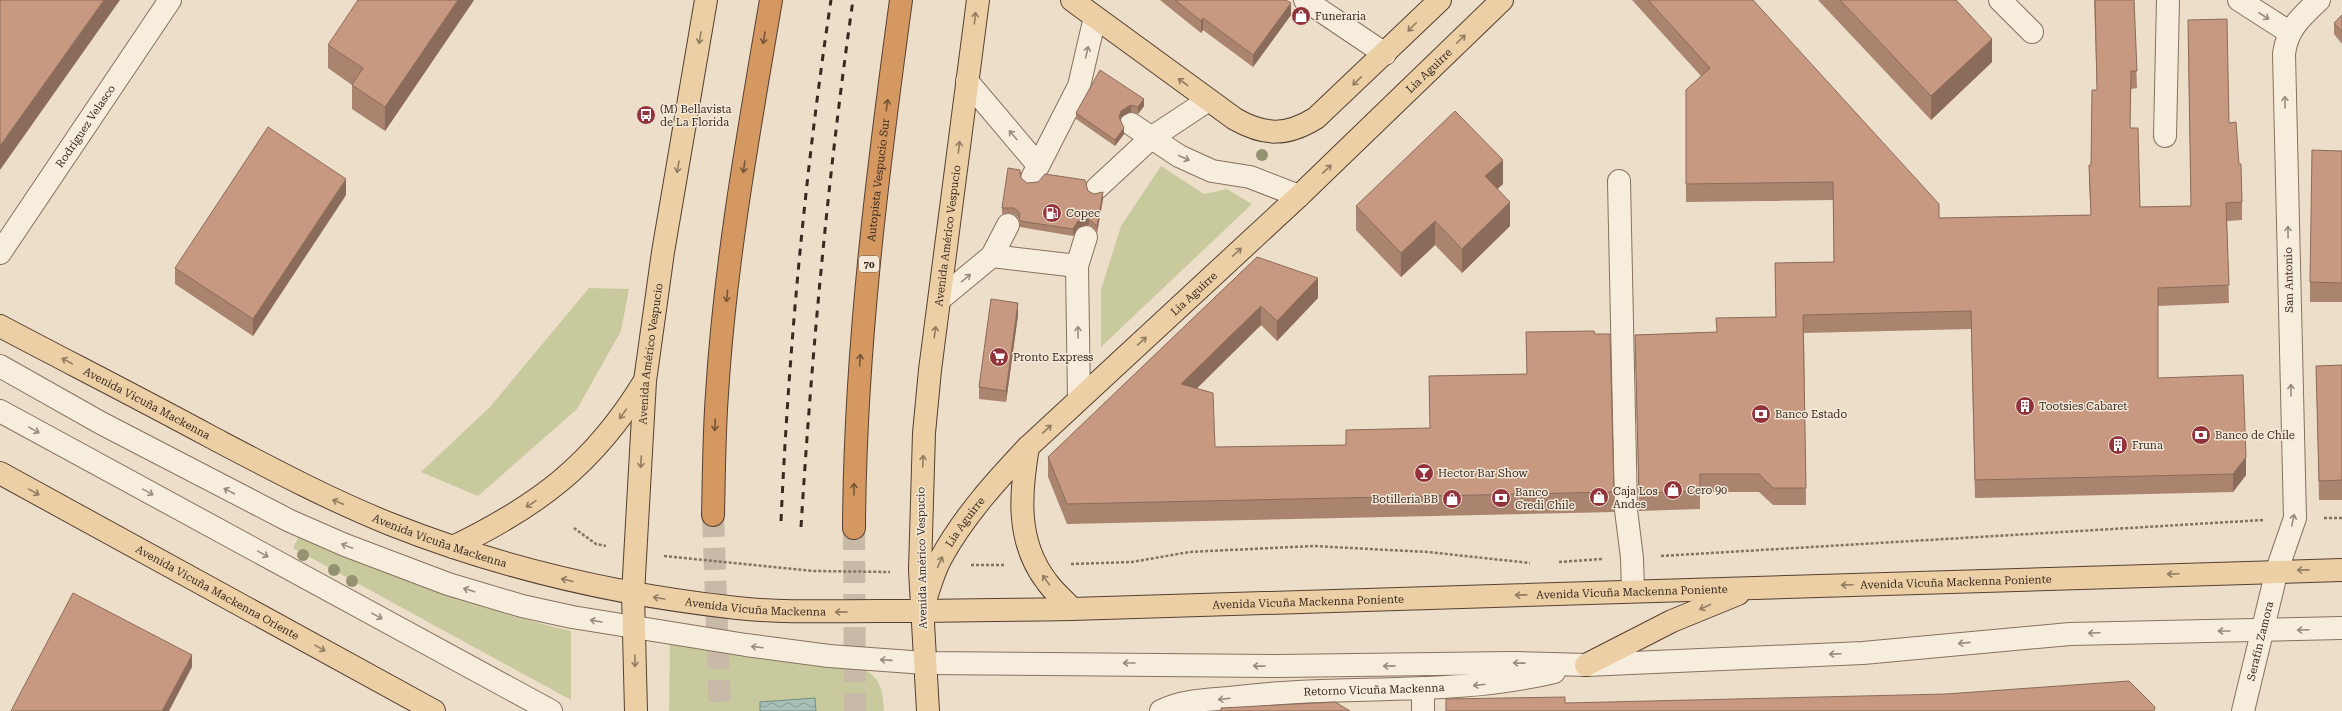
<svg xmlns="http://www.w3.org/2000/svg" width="2342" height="711" viewBox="0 0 2342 711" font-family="'Roboto Serif',serif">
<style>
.green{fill:#c8ca9d}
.water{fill:url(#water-waves);stroke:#708e84}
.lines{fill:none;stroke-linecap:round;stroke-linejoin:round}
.highway-tunnel{stroke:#c8baa7;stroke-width:22;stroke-dasharray:22 11;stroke-linecap:butt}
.minor-casing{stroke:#87715f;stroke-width:24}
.major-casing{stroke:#554032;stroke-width:24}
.highway-casing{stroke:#554032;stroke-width:24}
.path{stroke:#87715f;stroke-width:2.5;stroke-dasharray:3 2;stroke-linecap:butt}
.minor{stroke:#f7eddc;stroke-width:22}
.major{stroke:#eccfa4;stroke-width:22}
.highway{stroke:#d49860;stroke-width:22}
.rail{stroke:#382a21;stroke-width:3;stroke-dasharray:7 7;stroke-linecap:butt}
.tree{fill:#949271}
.wall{fill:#ab846f}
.shaded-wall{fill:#8b6b5a}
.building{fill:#c79981;stroke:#8b6b5a}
.oneway{stroke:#988c7e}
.oneway2{stroke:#927c62}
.oneway3{stroke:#76563a}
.labels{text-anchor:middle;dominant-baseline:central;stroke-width:3;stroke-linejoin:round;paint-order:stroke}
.shield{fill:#f4e9d8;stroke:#706358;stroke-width:1}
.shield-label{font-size:10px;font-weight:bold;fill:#382a21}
.poi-label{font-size:11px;fill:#382a21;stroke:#f4e9d8;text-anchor:start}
.street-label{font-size:11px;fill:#382a21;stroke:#f4e9d8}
</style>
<defs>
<pattern id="water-waves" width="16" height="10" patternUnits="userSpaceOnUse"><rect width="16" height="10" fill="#a9c0b8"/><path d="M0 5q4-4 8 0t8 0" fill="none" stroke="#8b9c95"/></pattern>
</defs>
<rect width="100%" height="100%" fill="#ecdec9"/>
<g class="green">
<path d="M1161,166L1204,194L1227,189L1252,204L1101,347V290L1121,226Z"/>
<path d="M589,288L629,289L621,331L577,409L478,496L421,472L490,407Z"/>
<path d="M300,534C390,575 474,608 571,631V700L293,548Z"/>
<path d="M670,639L851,662C878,677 882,679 884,711H669Z"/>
</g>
<path class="water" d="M815,698L816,711H760V702Z"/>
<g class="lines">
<g class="highway-tunnel">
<path d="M713,515L720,711"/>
<path d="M854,528L855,711"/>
</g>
<defs>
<g id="minor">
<path d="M1305,0L1385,54"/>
<path d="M2000,0L2032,32"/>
<path d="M2239,0L2289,32"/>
<path d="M967,81L1038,165"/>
<path d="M1131,124L1179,156L1212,171L1250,177L1299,196"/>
<path d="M2165,136L2168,0"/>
<path d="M1032,178L1079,86L1095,17"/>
<path d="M1619,181L1626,510L1632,558L1633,591"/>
<path d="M1097,188L1151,138L1207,101"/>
<path id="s1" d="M0,253L170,0"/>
<path d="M992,256L1077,266"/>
<path d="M940,299L992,256L1008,225"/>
<path d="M0,366L101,423L290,521L345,545L448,584L522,606L572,617L746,645L829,656L925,663L1277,666L1512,663L1586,665L1863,653L2070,634L2342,628"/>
<path d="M1079,399L1077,266L1086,237"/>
<path d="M0,411L551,711"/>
<path id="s2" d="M1161,711C1184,699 1213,700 1239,697C1343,684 1450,697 1554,672"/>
<path d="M1423,711V688"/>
<path id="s3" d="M2243,711L2277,570L2295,518L2284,54C2287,29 2301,17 2319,0"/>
</g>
<g id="major">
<path d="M1072,0L1235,119C1265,136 1287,136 1316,118L1440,0"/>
<path id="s4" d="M0,326C70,363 141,399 211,437C270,468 328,499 390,524C501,568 618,595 737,608C784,613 831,611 879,611C943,611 1008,610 1072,609L2342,570"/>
<path d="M1028,447C1020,494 1016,542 1047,582C1054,592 1064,600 1072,609"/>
<path id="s5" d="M0,473L434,711"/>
<path d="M453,547C538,506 594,464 644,382"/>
<path id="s6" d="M921,612C928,594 932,574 941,558C964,516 996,481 1028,447L1299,196L1502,0"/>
<path d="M1586,665L1672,621L1738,594"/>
<path id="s7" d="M636,711L633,594L645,381L663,252L706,0"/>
<path id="s8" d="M928,711L920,570L924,433L930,370L978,0"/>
</g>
<g id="highway">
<path d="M713,515C714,474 714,434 717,394C725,262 749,130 771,0"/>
<path id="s9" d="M854,528C855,351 877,176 901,0"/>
</g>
</defs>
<use href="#minor" class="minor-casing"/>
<use href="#major" class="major-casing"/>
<use href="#highway" class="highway-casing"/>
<g class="path">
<path d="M2324,518H2342"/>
<path d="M574,528L596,544L606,546"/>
<path d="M664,556L814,571L890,572"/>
<path d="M1661,556L2263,520"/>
<path d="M1559,562L1602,559"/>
<path d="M1071,564L1132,562L1189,552L1313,546L1428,552L1530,563"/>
<path d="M971,565H1004"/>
</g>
<use href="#minor" class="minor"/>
<use href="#major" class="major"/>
<use href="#highway" class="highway"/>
<g class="rail">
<path d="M781,521C789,346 805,173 831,0"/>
<path d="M801,527C812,351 828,175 853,0"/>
</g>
</g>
<g class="tree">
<circle cx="1262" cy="155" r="6"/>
<circle cx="303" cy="555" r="6"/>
<circle cx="334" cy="570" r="6"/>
<circle cx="352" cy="581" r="6"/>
</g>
<g class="wall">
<path d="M474,0L385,131L352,109V85L328,68V45Z"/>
<path d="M1160,0H1286L1291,15L1253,67L1203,30L1201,33Z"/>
<path d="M1632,0H1753L1939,218L2091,215L2089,183V165H2091L2097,90L2094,0H2134L2137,88L2131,89L2130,128L2140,207L2191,206L2188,38L2229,123L2239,164L2242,202V220L2227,221L2229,303L2158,306V378L2246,475L2233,492L1975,498L1971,329L1804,333L1806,505H1773L1759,492H1700V509L1639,511L1635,335L1716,332L1776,317L1775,263L1834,262L1833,200L1686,202V90L1701,76Z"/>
<path d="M1818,0H1956L1992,62L1931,120Z"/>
<path d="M2342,15V44L2334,34V23Z"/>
<path d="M1144,99V106L1138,114L1131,112L1121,117L1120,120L1124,134L1115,146L1076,119V113Z"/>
<path d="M2342,151V302H2310V282Z"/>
<path d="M1021,178L1027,183L1088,191L1103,199L1097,233L1089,225L1078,228L1073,236L1020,227L1019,219L1014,214H1002V208Z"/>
<path d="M1503,184L1497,189L1510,226L1462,273L1435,245L1401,277L1356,230V206Z"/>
<path d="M346,195L253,336L175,284V268Z"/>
<path d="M1257,257L1318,298L1277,341L1261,325L1197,388L1215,447L1346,445L1430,428L1429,376L1527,374L1526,332L1595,334L1614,492V512L1067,524L1048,477V457Z"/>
<path d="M1018,315L1006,402L979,399V387Z"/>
<path d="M2342,365V500H2319L2316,366Z"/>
</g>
<g class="shaded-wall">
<path d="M104,0H120L0,170V146Z"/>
<path d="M458,0H474L385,131V107Z"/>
<path d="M1291,3V15L1253,67V55Z"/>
<path d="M1203,18V30L1201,33V21Z"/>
<path d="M1992,39V62L1931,120V96Z"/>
<path d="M1144,99V106L1138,114V107Z"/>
<path d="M1131,105V112L1121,117L1119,124V117L1121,111Z"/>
<path d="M1124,128V134L1115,146V140Z"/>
<path d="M1503,160V184L1485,200V176Z"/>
<path d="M346,179V195L253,336V319Z"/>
<path d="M1103,192V199L1097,233V226Z"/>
<path d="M1510,202V226L1462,273V249Z"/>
<path d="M1089,219V225L1078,228L1073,236V229L1078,221Z"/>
<path d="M1435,221V245L1401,277V253Z"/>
<path d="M1318,278V298L1277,341V321Z"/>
<path d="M1018,303V315L1006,402V391Z"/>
<path d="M1261,306V325L1181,404V384Z"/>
<path d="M2246,457V475L2233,492V474Z"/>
<path d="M192,655V667L169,711H162Z"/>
</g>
<g class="building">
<path d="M0,0H104L0,146Z"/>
<path d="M358,0H458L385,107L352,85L363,68L328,45Z"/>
<path d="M1175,0H1286L1291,3L1253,55L1203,18L1201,21Z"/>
<path d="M1648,0H1753L1939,204V218L2091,215L2089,165H2091L2092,90H2097L2095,0H2134L2137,71H2131L2130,128H2138L2140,207L2191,206L2188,20L2227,19L2229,123L2236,122L2239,164H2241L2242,202L2226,203L2229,285L2158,288V378L2243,375L2246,457L2233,474L1975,480L1971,311L1803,315L1806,488H1773L1759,474H1700V491L1639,493L1635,335L1717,332L1716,318L1776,317L1775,263L1834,262L1833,182L1686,184V90L1710,68Z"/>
<path d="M1840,0H1956L1992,39L1931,96Z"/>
<path d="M2342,15V32L2334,23Z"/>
<path d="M1100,70L1144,99L1138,107L1131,105L1121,111L1119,117L1124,128L1115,140L1076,113Z"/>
<path d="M1455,111L1503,160L1485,176L1510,202L1462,249L1435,221L1401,253L1356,206Z"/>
<path d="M268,127L346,179L253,319L175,268Z"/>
<path d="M2312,150L2342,151V283L2310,282Z"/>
<path d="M1008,168L1020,170L1021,178L1027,183L1038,182L1045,174L1085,180L1088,191L1094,194L1103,192L1097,226L1089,219L1078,221L1073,229L1020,221L1019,212L1014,208H1002Z"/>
<path d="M1257,257L1318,278L1277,321L1261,306L1181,384L1213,393L1215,447L1346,445V430L1430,428L1429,376L1527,374L1526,332L1594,331L1595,334H1610L1614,492L1067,504L1048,457Z"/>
<path d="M991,299L1018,303L1006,391L979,387Z"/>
<path d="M2342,365V480L2319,481L2316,366Z"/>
<path d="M73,593L192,655L162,711H11Z"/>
<path d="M2129,681L2155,707L2154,711H1446V699L1565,697V703L1946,694Z"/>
<path d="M1335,702L1350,711H1221V708Z"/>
</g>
<defs><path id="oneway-shaft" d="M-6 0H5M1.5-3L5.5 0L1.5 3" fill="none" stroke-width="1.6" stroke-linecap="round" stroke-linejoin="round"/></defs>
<g class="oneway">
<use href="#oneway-shaft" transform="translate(2264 16) rotate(33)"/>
<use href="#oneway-shaft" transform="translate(1087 52) rotate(-77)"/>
<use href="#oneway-shaft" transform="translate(2285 102) rotate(-91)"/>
<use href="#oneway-shaft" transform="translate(1013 135) rotate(-130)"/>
<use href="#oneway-shaft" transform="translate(1184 158) rotate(24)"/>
<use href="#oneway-shaft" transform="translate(2288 232) rotate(-91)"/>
<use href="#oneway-shaft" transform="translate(966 278) rotate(-39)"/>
<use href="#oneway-shaft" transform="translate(1078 332) rotate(-91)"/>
<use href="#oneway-shaft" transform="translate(2291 390) rotate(-91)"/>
<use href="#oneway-shaft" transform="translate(34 430) rotate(29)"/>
<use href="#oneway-shaft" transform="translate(229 491) rotate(-152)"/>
<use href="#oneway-shaft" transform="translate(148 492) rotate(29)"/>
<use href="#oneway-shaft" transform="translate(2293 520) rotate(-78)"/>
<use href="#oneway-shaft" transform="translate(347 546) rotate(-158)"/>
<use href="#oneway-shaft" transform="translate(263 554) rotate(29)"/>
<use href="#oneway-shaft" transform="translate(469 590) rotate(-163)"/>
<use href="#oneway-shaft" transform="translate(377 616) rotate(29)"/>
<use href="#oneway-shaft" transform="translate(596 621) rotate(-170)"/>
<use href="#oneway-shaft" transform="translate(2303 630) rotate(178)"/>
<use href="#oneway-shaft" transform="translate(2224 631) rotate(180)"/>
<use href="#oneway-shaft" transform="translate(2094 633) rotate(178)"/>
<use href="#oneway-shaft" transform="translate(1964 643) rotate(174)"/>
<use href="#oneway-shaft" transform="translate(757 647) rotate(-173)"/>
<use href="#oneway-shaft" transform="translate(1835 654) rotate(178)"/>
<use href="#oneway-shaft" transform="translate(886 660) rotate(-176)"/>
<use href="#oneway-shaft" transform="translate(1129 663) rotate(-180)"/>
<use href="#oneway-shaft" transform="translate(1519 663) rotate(-179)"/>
<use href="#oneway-shaft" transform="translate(1259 666) rotate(-179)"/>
<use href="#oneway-shaft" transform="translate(1389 666) rotate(179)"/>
<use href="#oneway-shaft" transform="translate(1479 685) rotate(173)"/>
<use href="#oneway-shaft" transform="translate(1224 699) rotate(173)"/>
</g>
<g class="oneway2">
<use href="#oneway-shaft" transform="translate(975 18) rotate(-83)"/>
<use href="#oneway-shaft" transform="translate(1412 27) rotate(135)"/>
<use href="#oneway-shaft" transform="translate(700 38) rotate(100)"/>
<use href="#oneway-shaft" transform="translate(1461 39) rotate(-44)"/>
<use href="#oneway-shaft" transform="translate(1357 81) rotate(136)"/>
<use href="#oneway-shaft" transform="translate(1183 82) rotate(-143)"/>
<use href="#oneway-shaft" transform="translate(959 147) rotate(-83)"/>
<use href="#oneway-shaft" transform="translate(678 167) rotate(100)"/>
<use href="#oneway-shaft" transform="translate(1327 169) rotate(-44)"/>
<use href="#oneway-shaft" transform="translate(1237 252) rotate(-43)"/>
<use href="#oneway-shaft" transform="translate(935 332) rotate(-82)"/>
<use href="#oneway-shaft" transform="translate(1142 341) rotate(-43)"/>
<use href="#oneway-shaft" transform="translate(67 361) rotate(-152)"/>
<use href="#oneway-shaft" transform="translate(623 414) rotate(126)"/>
<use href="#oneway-shaft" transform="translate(1047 429) rotate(-43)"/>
<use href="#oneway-shaft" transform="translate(923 461) rotate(-87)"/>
<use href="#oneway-shaft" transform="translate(641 462) rotate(93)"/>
<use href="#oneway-shaft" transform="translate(34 492) rotate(29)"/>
<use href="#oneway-shaft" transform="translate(338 502) rotate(-157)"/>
<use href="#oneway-shaft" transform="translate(531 504) rotate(146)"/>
<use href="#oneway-shaft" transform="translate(940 562) rotate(-66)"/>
<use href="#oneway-shaft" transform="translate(2303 570) rotate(179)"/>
<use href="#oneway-shaft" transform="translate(2173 574) rotate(178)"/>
<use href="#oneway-shaft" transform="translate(567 580) rotate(-166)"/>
<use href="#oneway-shaft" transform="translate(1046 580) rotate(-126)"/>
<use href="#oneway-shaft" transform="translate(1847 585) rotate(178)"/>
<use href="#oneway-shaft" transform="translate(1521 595) rotate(178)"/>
<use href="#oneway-shaft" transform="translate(659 598) rotate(-171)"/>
<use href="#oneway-shaft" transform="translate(1705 607) rotate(156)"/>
<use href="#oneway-shaft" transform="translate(841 612) rotate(179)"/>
<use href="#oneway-shaft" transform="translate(320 648) rotate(29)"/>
<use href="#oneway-shaft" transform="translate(635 661) rotate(89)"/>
</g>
<g class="oneway3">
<use href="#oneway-shaft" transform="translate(764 38) rotate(99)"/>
<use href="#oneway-shaft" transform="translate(887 105) rotate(-82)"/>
<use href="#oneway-shaft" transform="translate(744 167) rotate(98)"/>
<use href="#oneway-shaft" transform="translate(727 296) rotate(96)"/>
<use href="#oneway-shaft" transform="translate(860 360) rotate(-86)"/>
<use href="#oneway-shaft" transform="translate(715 425) rotate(93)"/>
<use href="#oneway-shaft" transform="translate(854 489) rotate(-90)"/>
</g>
<defs>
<symbol id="shop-disc" viewBox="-11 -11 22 22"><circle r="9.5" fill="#92333b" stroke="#f4e9d8"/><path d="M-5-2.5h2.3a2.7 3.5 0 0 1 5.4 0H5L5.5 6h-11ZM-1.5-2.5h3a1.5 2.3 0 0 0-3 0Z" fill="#fff"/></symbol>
<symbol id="bus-disc" viewBox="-11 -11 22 22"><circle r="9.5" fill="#92333b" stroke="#f4e9d8"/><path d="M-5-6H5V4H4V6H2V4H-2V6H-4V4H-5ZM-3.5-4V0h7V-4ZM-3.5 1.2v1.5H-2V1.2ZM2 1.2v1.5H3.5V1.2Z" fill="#fff"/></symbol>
<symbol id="fuel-disc" viewBox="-11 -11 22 22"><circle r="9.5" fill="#92333b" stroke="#f4e9d8"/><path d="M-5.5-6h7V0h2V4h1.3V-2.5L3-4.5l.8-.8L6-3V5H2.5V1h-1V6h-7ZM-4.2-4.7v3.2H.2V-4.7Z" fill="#fff"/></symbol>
<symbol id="supermarket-disc" viewBox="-11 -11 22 22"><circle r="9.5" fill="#92333b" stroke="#f4e9d8"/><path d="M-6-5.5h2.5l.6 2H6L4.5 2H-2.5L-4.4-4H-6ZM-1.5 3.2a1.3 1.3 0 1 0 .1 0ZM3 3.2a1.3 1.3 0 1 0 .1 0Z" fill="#fff"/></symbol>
<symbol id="building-disc" viewBox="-11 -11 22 22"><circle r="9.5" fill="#92333b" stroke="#f4e9d8"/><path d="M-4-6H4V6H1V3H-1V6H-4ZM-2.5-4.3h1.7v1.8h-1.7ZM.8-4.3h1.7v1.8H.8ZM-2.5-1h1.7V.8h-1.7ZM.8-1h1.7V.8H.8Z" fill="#fff"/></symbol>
<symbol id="bank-disc" viewBox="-11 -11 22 22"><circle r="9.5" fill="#92333b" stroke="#f4e9d8"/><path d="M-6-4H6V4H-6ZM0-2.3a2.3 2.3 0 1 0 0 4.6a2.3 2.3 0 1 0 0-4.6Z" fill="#fff"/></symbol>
<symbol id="bar-disc" viewBox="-11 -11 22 22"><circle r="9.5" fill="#92333b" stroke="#f4e9d8"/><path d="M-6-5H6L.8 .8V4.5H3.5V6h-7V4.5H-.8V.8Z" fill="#fff"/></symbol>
</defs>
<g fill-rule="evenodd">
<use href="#shop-disc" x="1290" y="5" width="22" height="22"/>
<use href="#bus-disc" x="635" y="104" width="22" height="22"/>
<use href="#fuel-disc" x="1041" y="202" width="22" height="22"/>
<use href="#supermarket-disc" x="988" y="346" width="22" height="22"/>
<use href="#building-disc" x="2014" y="395" width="22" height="22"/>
<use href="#bank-disc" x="1750" y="403" width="22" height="22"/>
<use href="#bank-disc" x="2190" y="424" width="22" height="22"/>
<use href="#building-disc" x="2107" y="434" width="22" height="22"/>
<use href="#bar-disc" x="1413" y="462" width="22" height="22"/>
<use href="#shop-disc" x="1662" y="479" width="22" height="22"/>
<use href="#shop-disc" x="1588" y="486" width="22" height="22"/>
<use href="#bank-disc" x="1490" y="487" width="22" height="22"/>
<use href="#shop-disc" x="1441" y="488" width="22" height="22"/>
</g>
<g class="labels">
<rect class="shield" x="859" y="256" width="20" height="16" rx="3"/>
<g class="shield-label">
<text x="869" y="264">70</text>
</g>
<g class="poi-label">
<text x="1315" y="16">Funeraria</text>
<text x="660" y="109">(M) Bellavista<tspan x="660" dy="13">de La Florida</tspan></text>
<text x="1066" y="213">Copec</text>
<text x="1013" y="357">Pronto Express</text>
<text x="2039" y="406">Tootsies Cabaret</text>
<text x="1775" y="414">Banco Estado</text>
<text x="2215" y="435">Banco de Chile</text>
<text x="2132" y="445">Fruna</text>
<text x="1438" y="473">Hector Bar Show</text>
<text x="1687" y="490">Cero 90</text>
<text x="1613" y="491">Caja Los<tspan x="1613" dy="13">Andes</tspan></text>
<text x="1515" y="492">Banco<tspan x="1515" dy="13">Credi Chile</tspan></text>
<text x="1438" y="499" text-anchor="end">Botilleria BB</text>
</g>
<g class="street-label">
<text stroke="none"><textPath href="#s6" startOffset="749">Lia Aguirre</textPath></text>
<text stroke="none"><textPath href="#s1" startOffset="153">Rodríguez Velasco</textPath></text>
<text stroke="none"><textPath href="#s9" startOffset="349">Autopista Vespucio Sur</textPath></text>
<text stroke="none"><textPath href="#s8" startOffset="477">Avenida Américo Vespucio</textPath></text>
<text transform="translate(2289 280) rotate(-91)">San Antonio</text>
<text stroke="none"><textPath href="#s6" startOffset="425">Lia Aguirre</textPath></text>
<text stroke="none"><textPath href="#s7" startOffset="358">Avenida Américo Vespucio</textPath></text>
<text stroke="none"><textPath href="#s4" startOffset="166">Avenida Vicuña Mackenna</textPath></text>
<text stroke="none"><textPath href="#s6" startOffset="101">Lia Aguirre</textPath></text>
<text stroke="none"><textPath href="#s4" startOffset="490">Avenida Vicuña Mackenna</textPath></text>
<text transform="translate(922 558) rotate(-91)">Avenida Américo Vespucio</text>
<text stroke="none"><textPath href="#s4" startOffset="2015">Avenida Vicuña Mackenna Poniente</textPath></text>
<text stroke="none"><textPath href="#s4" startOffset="1691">Avenida Vicuña Mackenna Poniente</textPath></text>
<text stroke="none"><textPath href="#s5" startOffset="248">Avenida Vicuña Mackenna Oriente</textPath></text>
<text stroke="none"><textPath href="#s4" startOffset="1367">Avenida Vicuña Mackenna Poniente</textPath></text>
<text stroke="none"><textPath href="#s4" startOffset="814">Avenida Vicuña Mackenna</textPath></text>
<text stroke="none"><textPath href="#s3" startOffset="72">Serafín Zamora</textPath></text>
<text stroke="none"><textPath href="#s2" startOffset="215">Retorno Vicuña Mackenna</textPath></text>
</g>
</g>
</svg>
